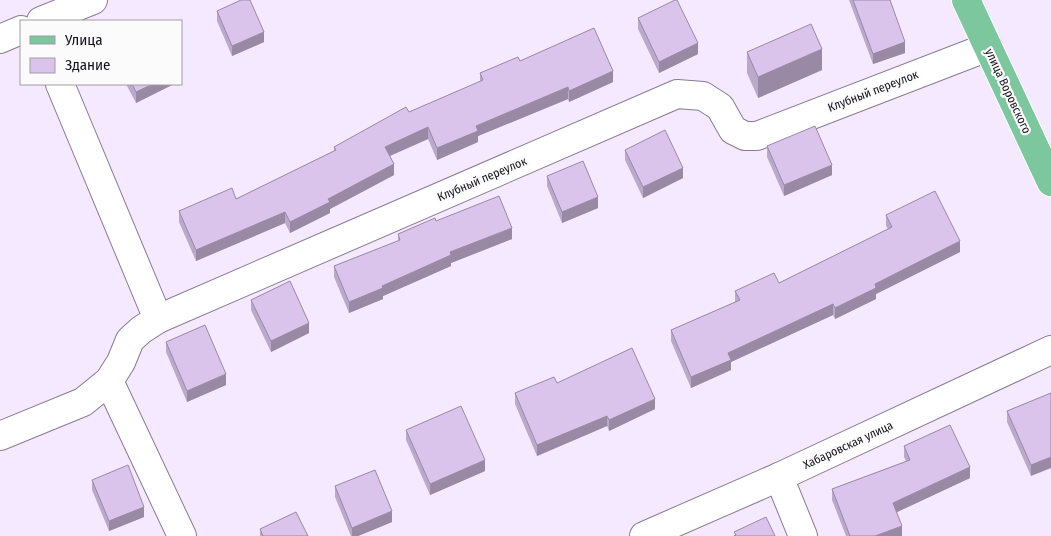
<svg xmlns="http://www.w3.org/2000/svg" width="1051" height="536" viewBox="0 0 1051 536" font-family="'Fira Sans Condensed',sans-serif">
<style>
.lines{fill:none;stroke-linecap:round;stroke-linejoin:round}
.minor-casing{stroke:#887b93;stroke-width:30}
.major-casing{stroke:#fff;stroke-width:30}
.minor{stroke:#fff;stroke-width:28}
.major{stroke:#7cc79e;stroke-width:28}
.wall{fill:#bba9cb}
.shaded-wall{fill:#9989a5}
.building{fill:#dac4ec;stroke:#9989a5}
.labels{text-anchor:middle;dominant-baseline:central;stroke-width:4.5;stroke-linejoin:round;paint-order:stroke}
.street-label{font-size:12px;fill:#16101a;stroke:#fbfbfb}
</style>
<rect width="100%" height="100%" fill="#f4e9fe"/>
<g class="lines">
<defs>
<g id="minor">
<path d="M41,21L93,0"/>
<path d="M0,39L21,30"/>
<path d="M60,84L158,319"/>
<path d="M109,381L182,536"/>
<path d="M0,436L83,402L109,381L121,362L130,340L141,330L158,319L677,94L703,96L720,107L733,130L745,136H757L988,47"/>
<path d="M779,477L803,536"/>
<path d="M644,536L779,477L1051,350"/>
</g>
<path id="major" d="M966,0L1051,182"/>
</defs>
<use href="#minor" class="minor-casing"/>
<use href="#major" class="major-casing"/>
<use href="#minor" class="minor"/>
<use href="#major" class="major"/>
</g>
<g class="wall">
<path d="M849,0H890L905,53L873,64Z"/>
<path d="M217,11L264,42L232,56L217,21Z"/>
<path d="M638,18L698,54L659,73L638,29Z"/>
<path d="M747,52L822,70L758,98L747,73Z"/>
<path d="M520,61L613,82L569,102L568,99L478,136V142L437,160L428,139L390,156L394,175L330,209V213L290,233L285,223L196,261L179,222V211L236,199L334,151V147L409,112L480,82V73Z"/>
<path d="M126,84H174L136,103Z"/>
<path d="M767,146L832,175L784,196L767,157Z"/>
<path d="M625,150L683,178L643,198L625,160Z"/>
<path d="M547,176L598,208L562,223L547,186Z"/>
<path d="M886,215L960,252L876,294V299L835,319L833,315L731,362V370L691,388L671,341V330L735,302V291L779,283L888,229L886,226Z"/>
<path d="M436,221L512,239L451,263V266L383,296V299L349,313L334,277V266L398,241V234Z"/>
<path d="M251,300L309,333L271,352L251,310Z"/>
<path d="M166,342L226,385L187,402L166,352Z"/>
<path d="M557,383L655,409L609,431L607,426L537,456L515,404V393Z"/>
<path d="M1051,393L1031,476L1007,422V411Z"/>
<path d="M406,430L485,471L430,495L406,440Z"/>
<path d="M904,446L970,478L897,512L902,536H846L832,500V489L906,461L904,457Z"/>
<path d="M92,480L144,517L109,531L92,490Z"/>
<path d="M335,486L392,522L358,536H351L335,497Z"/>
<path d="M260,529L308,536H260Z"/>
</g>
<g class="shaded-wall">
<path d="M264,32V42L232,56V46Z"/>
<path d="M905,42V53L873,64V54Z"/>
<path d="M698,43V54L659,73V62Z"/>
<path d="M822,49V70L758,98V77Z"/>
<path d="M613,71V82L569,102V91Z"/>
<path d="M153,84H174L136,103V92Z"/>
<path d="M568,87V99L478,136V142L437,160V148L476,126Z"/>
<path d="M428,127V139L385,158V147Z"/>
<path d="M394,164V175L330,209V213L290,233V222L328,199Z"/>
<path d="M832,165V175L784,196V185Z"/>
<path d="M683,168V178L643,198V187Z"/>
<path d="M598,197V208L562,223V212Z"/>
<path d="M285,212V223L196,261V250Z"/>
<path d="M512,228V239L451,263V266L383,296V299L349,313V302L450,252Z"/>
<path d="M960,241V252L876,294V299L835,319V308L875,284Z"/>
<path d="M833,304V315L731,362V370L691,388V377L728,353Z"/>
<path d="M309,323V333L271,352V341Z"/>
<path d="M226,374V385L187,402V391Z"/>
<path d="M655,399V409L609,431V420Z"/>
<path d="M607,416V426L537,456V445Z"/>
<path d="M1051,457V468L1031,476V465Z"/>
<path d="M485,460V471L430,495V484Z"/>
<path d="M970,467V478L893,514V503Z"/>
<path d="M144,507V517L109,531V521Z"/>
<path d="M392,511V522L358,536H352V528Z"/>
<path d="M902,526V536H875Z"/>
</g>
<g class="building">
<path d="M241,0H250L264,32L232,46L217,11Z"/>
<path d="M675,0H677L698,43L659,62L638,18Z"/>
<path d="M853,0H890L905,42L873,54Z"/>
<path d="M811,24L822,49L758,77L747,52Z"/>
<path d="M594,28L613,71L569,91L568,87L476,126L478,131L437,148L428,127L385,147L394,164L328,199L330,202L290,222L285,212L196,250L179,211L232,188L236,199L336,150L334,147L406,107L409,112L483,80L480,73L518,57L520,61Z"/>
<path d="M132,84H153L136,92Z"/>
<path d="M815,126L832,165L784,185L767,146Z"/>
<path d="M665,130L683,168L643,187L625,150Z"/>
<path d="M583,161L598,197L562,212L547,176Z"/>
<path d="M935,191L960,241L875,284L876,288L835,308L833,304L728,353L731,360L691,377L671,330L740,300L735,291L774,273L779,283L892,227L886,215Z"/>
<path d="M499,196L512,228L450,252L451,255L382,286L383,288L349,302L334,266L400,240L398,234L435,218L436,221Z"/>
<path d="M290,281L309,323L271,341L251,300Z"/>
<path d="M205,325L226,374L187,391L166,342Z"/>
<path d="M632,348L655,399L609,420L607,416L537,445L515,393L554,377L557,383Z"/>
<path d="M1051,393V457L1031,465L1007,411Z"/>
<path d="M461,406L485,460L430,484L406,430Z"/>
<path d="M950,425L970,467L893,503L902,526L875,536H850L832,489L910,460L904,446Z"/>
<path d="M128,465L144,507L109,521L92,480Z"/>
<path d="M375,470L392,511L352,528L335,486Z"/>
<path d="M296,512L308,536H263L260,529Z"/>
<path d="M766,517L775,536H734L736,535L734,532Z"/>
</g>
<g class="labels">
<g class="street-label">
<text transform="translate(873 91) rotate(-21)">Клубный переулок</text>
<text transform="translate(1008 91) rotate(65)">улица Воровского</text>
<text transform="translate(482 179) rotate(-23)">Клубный переулок</text>
<text transform="translate(848 445) rotate(-25)">Хабаровская улица</text>
</g>
</g>
<rect x="20" y="20" width="162" height="65" fill="#fbfbfb" stroke="#9f9da1"/>
<rect x="30" y="36" width="25" height="8" fill="#7cc79e" stroke="#9f9da1"/>
<text x="65" y="45" font-size="15" fill="#16101a">Улица</text>
<rect x="30" y="58" width="25" height="15" fill="#dac4ec" stroke="#9f9da1"/>
<text x="65" y="70" font-size="15" fill="#16101a">Здание</text>
</svg>
